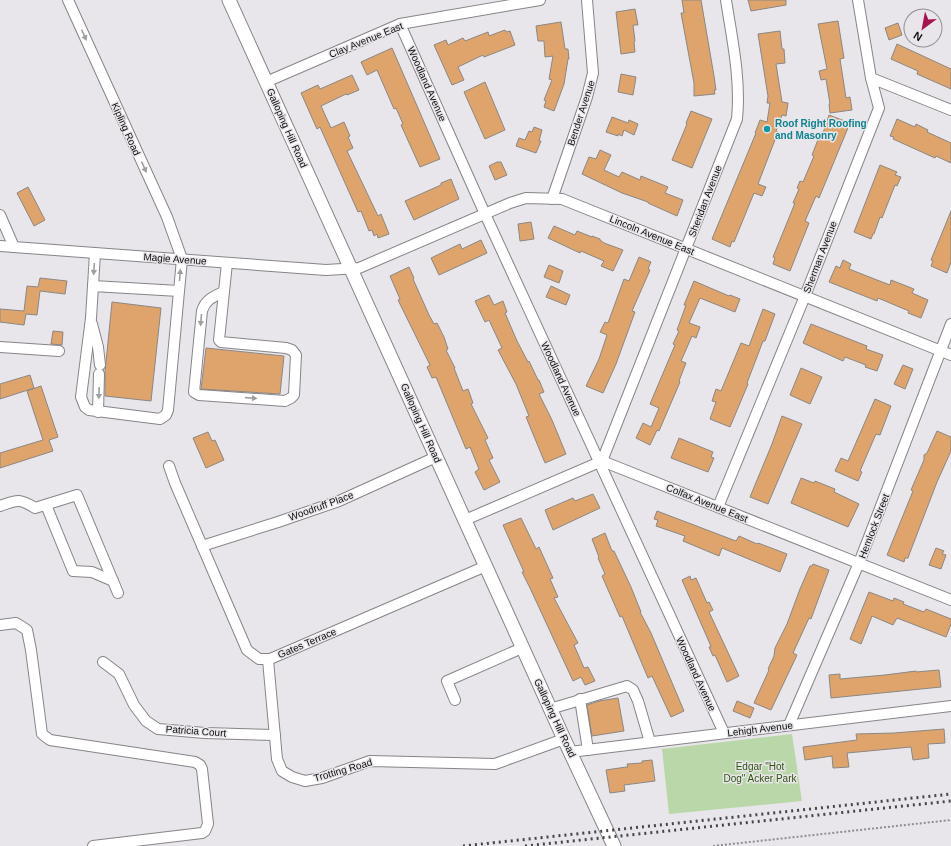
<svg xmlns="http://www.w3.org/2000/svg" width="951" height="846" viewBox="0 0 951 846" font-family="Helvetica,sans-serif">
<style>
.green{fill:#bad7a9}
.building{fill:#dfa46c;stroke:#8a8784}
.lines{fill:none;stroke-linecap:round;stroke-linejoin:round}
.minor-casing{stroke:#878488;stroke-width:12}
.major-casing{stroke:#878488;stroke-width:15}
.path{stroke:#8f8d90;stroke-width:2;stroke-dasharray:2 2;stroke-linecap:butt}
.minor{stroke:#fff;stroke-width:10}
.major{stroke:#fff;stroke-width:13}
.rail{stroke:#464547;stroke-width:3;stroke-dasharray:2 4;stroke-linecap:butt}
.oneway{fill:#9f9e9f}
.culture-dot{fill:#0f9aa8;stroke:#e8e6ea;stroke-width:1.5}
.labels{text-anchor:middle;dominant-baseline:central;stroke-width:3;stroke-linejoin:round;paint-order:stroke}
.street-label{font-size:10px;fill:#0e0d0e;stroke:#e8e6ea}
.culture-label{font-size:10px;font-weight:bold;fill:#0d838f;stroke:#e8e6ea;text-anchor:start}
.park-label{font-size:10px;fill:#2d520d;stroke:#e8e6ea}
</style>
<rect width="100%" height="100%" fill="#e8e6ea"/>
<path class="green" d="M792,734L802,801L669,814L662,749Z"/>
<g class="building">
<path d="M682,0H701L714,76L716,90H714L715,94L694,96V83L681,13H684Z"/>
<path d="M748,0H786V5L751,11Z"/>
<path d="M635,9L638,25H633L635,41L634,42L635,52L621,54L616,12Z"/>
<path d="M838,21L844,58L840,59L846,98L850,97L852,110L830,113L829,104H830L826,79L821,80L819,71L827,69L818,24Z"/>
<path d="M561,22L565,49H568L569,59H568L564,84L554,111L544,107L546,101L544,100L552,80L549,79L553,56L545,57L544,41H538L536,26Z"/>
<path d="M898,23L902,35L889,40L885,28Z"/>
<path d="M505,30L506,32L510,31L515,45L484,57L483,55L458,67L464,80L452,85L434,45L446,40L448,45L463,38L465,41L488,32L489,36Z"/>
<path d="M780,31L782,49H784L785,63L776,64L782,102L788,103L786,116L782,115L776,131L778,132L758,184L766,187L762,196L754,193L734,242L732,241L730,247L712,239L756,133H755L760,120L767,122L770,103H767L768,96L758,34Z"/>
<path d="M897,44L951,69V89L917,74L918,71L891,59Z"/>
<path d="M392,48L440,159L420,167L401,125L403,124L396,108L394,109L377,70L367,75L361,62Z"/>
<path d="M621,74L636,77L633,95L618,92Z"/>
<path d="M352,75L359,90L347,95L346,94L321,106L331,128L344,122L350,136L348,137L353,148L347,151L378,216L381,214L389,234L378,238L377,234L374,236L372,230L369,231L361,211L358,212L320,127L317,129L301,93L318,85L320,89Z"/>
<path d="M485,82L505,130L485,139L464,92Z"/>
<path d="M691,111L712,119L692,168L672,160L687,124L686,123Z"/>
<path d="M829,115L850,123L819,198L816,196L805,221L809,223L790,271L773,264L775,258L773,257L795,203H793L799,189L797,188L800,181L803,182L814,156L812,155L821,132L823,133Z"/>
<path d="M612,117L628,123L629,120L638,124L634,135L624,130L622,136L618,134V136L606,132Z"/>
<path d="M897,119L915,127L916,124L928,130L927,132L951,143V163L936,156L935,158L893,139L894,137L890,136Z"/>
<path d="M534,127L542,130L539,141H541L536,153L516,146L519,138L525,140L529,131L532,132Z"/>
<path d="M600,150L611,155L604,170L619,177L622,172L640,180L641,176L668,187L665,193L683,200L677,216L648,203V202L622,193L582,174L589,157L596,159Z"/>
<path d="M497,162H501L507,175L495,180L489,166Z"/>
<path d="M880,165L897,172L895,175L901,177L897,186L895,185L882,218L880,217L874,234H873L871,239L854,232Z"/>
<path d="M451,179L459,199L414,220L405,201L441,185V183Z"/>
<path d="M28,187L45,220L34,226L17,193Z"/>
<path d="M951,211V262L947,273L931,266L933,261L931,260Z"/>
<path d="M531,222L534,239L520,241L518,224Z"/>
<path d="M554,226L575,235L577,231L592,237V236L600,239V240L604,243L623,250L613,271L601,266L604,261L581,251L580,253L548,238Z"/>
<path d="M481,240L487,253L439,275L431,258L460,244L462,249Z"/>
<path d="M639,257L651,262L648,269L650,270L632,311L635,312L616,364L603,393L586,386L599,359L607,335L600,332L605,322L608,323L624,279L629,281Z"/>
<path d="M843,260L851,264L849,269L877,280L890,285L891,280L914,289L912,293L928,300L921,318L908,313L909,311L878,298L877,301L829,282L836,266L840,268Z"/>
<path d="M549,265L563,271L559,283L544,277Z"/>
<path d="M409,267L414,278L413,279L429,315L434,324L437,323L444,337L448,349L446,350L455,368H454L463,391L468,389L473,403L471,404L488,438L485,440L493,458L489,460L500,482L484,490L475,472L479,469L470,447L466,449L436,377L432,378L427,367L430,365L398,300L400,299L390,276Z"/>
<path d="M40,278L67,281L65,294L40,291L37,315L26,314L24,325L0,322V309L24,311L27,286L38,287Z"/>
<path d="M694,281L729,296L730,295L740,299L735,312L700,298L689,323L700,327L696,338L692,336L681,361L686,363L679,381L680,382L659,431L657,430L650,445L636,438L643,423L651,427L659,408L650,404L675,345L673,344L679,331L677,330L686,305H684Z"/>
<path d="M551,286L570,295L566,305L546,297Z"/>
<path d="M489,295L494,305L503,301L507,312L505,313L517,341L528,362L529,361L538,380H539L544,392L539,394L552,420L566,454L545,463L526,417L529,416L516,384L498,350L502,348L489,320L485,322L475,301Z"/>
<path d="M112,302L161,308L151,401L105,396V372Z"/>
<path d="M763,309L775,314L765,341H763L747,383L748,384L730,427L710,419L716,402L712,401L716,389L721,391L741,343L749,346Z"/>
<path d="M811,324L867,346L866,349L883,355L877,371L865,367L866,365L845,357L843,361L803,343Z"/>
<path d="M53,331L63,332L62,345L51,344Z"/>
<path d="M206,348L284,356L280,394L201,389Z"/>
<path d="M903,365L913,369L905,389L894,384Z"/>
<path d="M801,368L822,377L810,404L790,395Z"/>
<path d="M30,375L34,388L0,399V384Z"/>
<path d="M41,386L58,437L49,440L53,451L0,468V453L43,440L27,391Z"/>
<path d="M875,399L891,406L880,435L876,434L860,471L862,472L858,481L835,471L841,458L848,461Z"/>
<path d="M782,416L802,424L768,504L750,497L772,444Z"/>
<path d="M937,431L951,437V451L937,482L909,555L908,558H905L904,562L887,555L913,491L911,490L924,460V455L927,453Z"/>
<path d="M208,432L212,441L215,440L224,460L206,468L193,438Z"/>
<path d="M679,438L713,452L711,457L714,458L708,472L671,458Z"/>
<path d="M801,478L814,483L815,481L835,489L834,492L859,504L848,527L791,503Z"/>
<path d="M593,494L600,508L553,530L545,510L573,498L575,501Z"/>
<path d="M657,511L736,541L739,536L757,544L758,543L787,554L780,572L722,548L719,556L683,541L685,536L656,526L658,520L654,519Z"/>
<path d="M521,518L536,549L539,547L553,578L550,579L558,597L554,598L578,643L574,645L584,668L588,667L595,681L585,685L581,677L573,681L530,588L522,572H524L503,525Z"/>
<path d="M605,533L612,551H614L631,587L641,612H640L651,633L684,711L671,717L652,676L648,678L622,616L620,617L602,576L605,574L598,558L599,557L592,539Z"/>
<path d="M936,548L944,551L942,554L946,555L941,569L929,565Z"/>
<path d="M813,564L829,570L811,619L809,618L793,653L797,655L771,710L754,703L769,670L768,669L774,656L775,648L787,624L800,589L810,566H812Z"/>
<path d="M690,576L691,580L696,578L707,603L709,602L713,610L709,612L739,676L727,682L715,655L713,656L709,647H711L710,644L682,580Z"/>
<path d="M869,592L893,601L894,598L904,602L903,604L924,612L926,609L951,619V624L946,637L897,618L893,625L872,616L861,644L850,639Z"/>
<path d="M939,670L941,687L831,698L829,675L840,674V679L885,675L916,671V672Z"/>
<path d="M618,698L624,731L592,736L587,705L599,701Z"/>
<path d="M737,701L754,708L750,718L733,711Z"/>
<path d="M944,729L945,743L928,744L929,758L913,760L911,747L847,753L849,767L833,768L832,756L805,760L803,747L857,740L856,734L894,733Z"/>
<path d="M652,760L655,781L624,785L625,791L610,793L606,770L626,767H628L627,764L642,763V761Z"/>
</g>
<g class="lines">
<defs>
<g id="minor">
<path d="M68,0L167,217L182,259L168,410L166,415L160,419L89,410L85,407L81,397L91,318L93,286L179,291"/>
<path d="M400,24L485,214L724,733"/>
<path d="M871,78L951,110"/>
<path d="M266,82L400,24L540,0"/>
<path d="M552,199L587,97L593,73L587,0"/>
<path d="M0,215L14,247"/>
<path d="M0,246L326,270L359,268L510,203L526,198L562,199L951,355"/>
<path d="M93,286L95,253"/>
<path d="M223,292C213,297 205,300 202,311L194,392L199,395L285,401L291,398L294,395L296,355L292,350L286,348L221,342L219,340L227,263"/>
<path d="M92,324L98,347L100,365"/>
<path d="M0,347L59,351"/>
<path d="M98,412L99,374"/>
<path d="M602,461L737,119C741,79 732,39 726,0"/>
<path d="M169,466L175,483L247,650L259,659H270L486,566"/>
<path d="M46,505L73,571L92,572L113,581"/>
<path d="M0,506C17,500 19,498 35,508L77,495L118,593"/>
<path d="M718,507L805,296L879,108L871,78L858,0"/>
<path d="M465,520L602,461L951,600"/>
<path d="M202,546L278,522L339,501L436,457"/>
<path d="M0,625L16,623L27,630L31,650L42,734L50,740L195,762L200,765L202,769L208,824L205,831L202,833L93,846"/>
<path d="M268,660L277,759L282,771L292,777L305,781L322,778L370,761L495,764L564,739"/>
<path d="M103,662L119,674L134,705L146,721L158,729L205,733L275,735"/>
<path d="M580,699L588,750"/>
<path d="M455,700L447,681L522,648"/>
<path d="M550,709L627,686L633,690L638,701L650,742"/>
<path d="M789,725L859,563L951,324"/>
<path d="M570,752L951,706"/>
</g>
<path id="major" d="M229,0L564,739L614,846"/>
</defs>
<use href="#minor" class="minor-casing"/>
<use href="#major" class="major-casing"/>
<path class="path" d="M713,846L951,820"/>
<use href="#minor" class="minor"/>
<use href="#major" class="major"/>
<g class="rail">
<path d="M463,846L951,794"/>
<path d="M525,846L951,801"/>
</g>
</g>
<defs><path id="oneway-solid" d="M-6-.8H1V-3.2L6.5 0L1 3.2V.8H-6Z"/></defs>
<g class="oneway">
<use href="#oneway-solid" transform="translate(84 35) rotate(66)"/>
<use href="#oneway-solid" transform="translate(144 167) rotate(66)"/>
<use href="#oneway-solid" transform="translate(94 269) rotate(94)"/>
<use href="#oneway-solid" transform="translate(180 275) rotate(-85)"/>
<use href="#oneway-solid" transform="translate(201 320) rotate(95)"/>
<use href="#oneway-solid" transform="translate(99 393) rotate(92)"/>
<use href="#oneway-solid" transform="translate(251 398) rotate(4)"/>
</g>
<circle class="culture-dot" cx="767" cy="129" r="4"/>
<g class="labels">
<g class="street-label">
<text transform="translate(366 40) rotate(-22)">Clay Avenue East</text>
<text transform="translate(427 84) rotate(66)">Woodland Avenue</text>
<text transform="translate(581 113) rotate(-72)">Bender Avenue</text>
<text transform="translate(287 128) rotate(66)">Galloping Hill Road</text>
<text transform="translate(126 129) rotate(66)">Kipling Road</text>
<text transform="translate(705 201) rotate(-69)">Sheridan Avenue</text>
<text transform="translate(652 235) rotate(22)">Lincoln Avenue East</text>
<text transform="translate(820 257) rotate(-69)">Sherman Avenue</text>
<text transform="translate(175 259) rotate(4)">Magie Avenue</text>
<text transform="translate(561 379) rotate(65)">Woodland Avenue</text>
<text transform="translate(421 423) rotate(66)">Galloping Hill Road</text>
<text transform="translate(707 503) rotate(22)">Colfax Avenue East</text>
<text transform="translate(321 506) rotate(-20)">Woodruff Place</text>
<text transform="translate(874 526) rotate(-69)">Hemlock Street</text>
<text transform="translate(307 643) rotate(-23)">Gates Terrace</text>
<text transform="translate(696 674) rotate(65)">Woodland Avenue</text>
<text transform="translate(555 718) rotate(65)">Galloping Hill Road</text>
<text transform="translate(760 729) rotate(-7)">Lehigh Avenue</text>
<text transform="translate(196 731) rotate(4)">Patricia Court</text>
<text transform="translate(343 770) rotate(-16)">Trotting Road</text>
</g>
<g class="culture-label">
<text x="775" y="123">Roof Right Roofing<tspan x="775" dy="12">and Masonry</tspan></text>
</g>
<g class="park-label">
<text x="760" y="766">Edgar "Hot<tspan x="760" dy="12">Dog" Acker Park</tspan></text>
</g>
</g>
<g transform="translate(923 28) rotate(212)"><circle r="19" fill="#e8e6ea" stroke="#918f92"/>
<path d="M0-3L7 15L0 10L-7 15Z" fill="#a6134f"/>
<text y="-6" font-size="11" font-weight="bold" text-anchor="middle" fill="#0e0d0e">N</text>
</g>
</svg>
